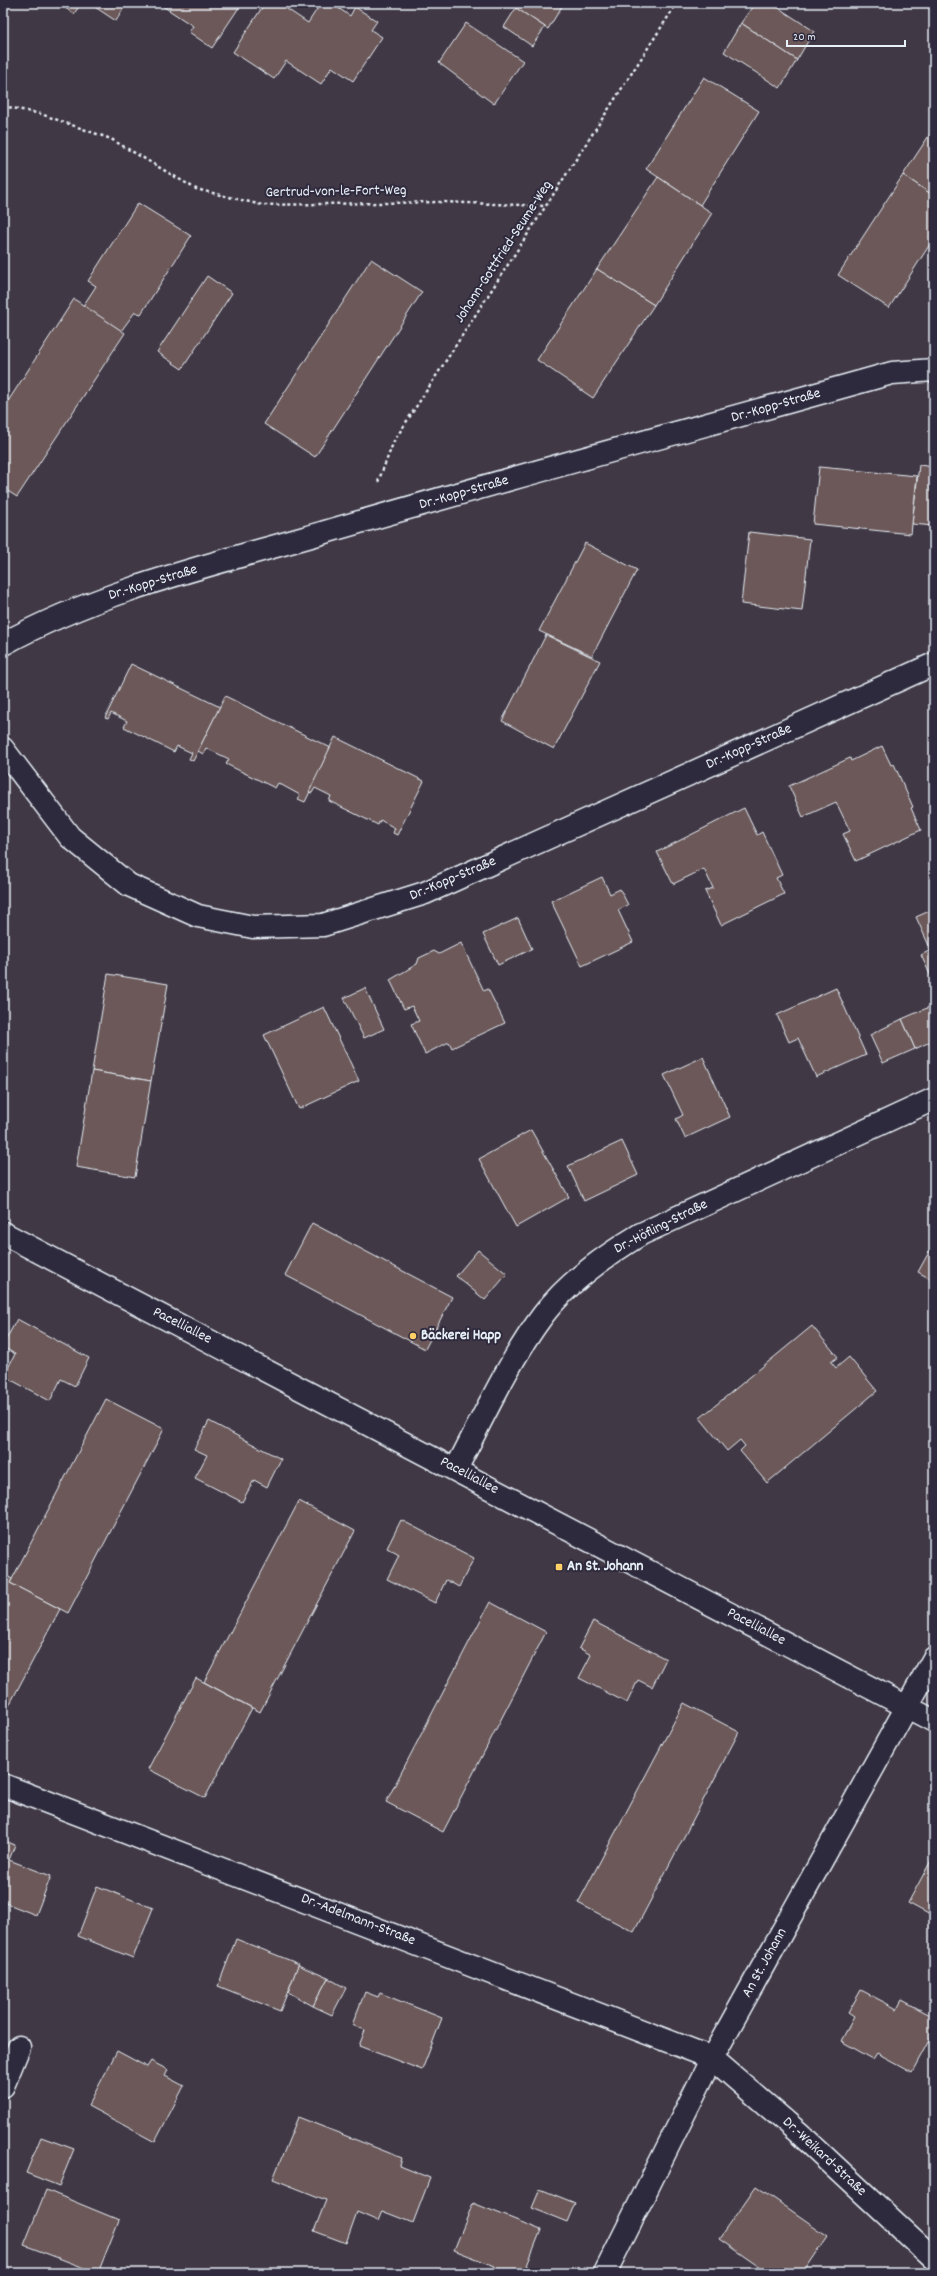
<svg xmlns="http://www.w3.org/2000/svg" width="937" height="2276" viewBox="0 0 937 2276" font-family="Dekko,sans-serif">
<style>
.building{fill:#6c5859;stroke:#e8f1f8}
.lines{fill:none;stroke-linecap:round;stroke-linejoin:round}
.minor-casing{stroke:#e8f1f8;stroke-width:25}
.secondary-casing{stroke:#e8f1f8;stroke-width:25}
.path{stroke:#e8f1f8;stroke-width:2.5;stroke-dasharray:3 3;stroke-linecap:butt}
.minor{stroke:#2f2a3d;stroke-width:22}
.secondary{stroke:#2f2a3d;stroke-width:22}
.poi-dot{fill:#ffd166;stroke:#2f2a3d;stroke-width:1.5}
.labels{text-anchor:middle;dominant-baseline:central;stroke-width:4;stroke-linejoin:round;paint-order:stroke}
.street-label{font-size:15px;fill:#e8f1f8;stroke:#2f2a3d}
.poi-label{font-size:15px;font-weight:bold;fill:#e8f1f8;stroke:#2f2a3d;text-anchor:start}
</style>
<rect width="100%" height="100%" fill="#413845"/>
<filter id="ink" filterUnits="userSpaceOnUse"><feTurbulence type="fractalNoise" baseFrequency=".025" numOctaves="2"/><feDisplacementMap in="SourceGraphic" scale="8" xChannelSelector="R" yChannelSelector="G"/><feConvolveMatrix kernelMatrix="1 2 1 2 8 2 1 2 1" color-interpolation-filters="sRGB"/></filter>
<g filter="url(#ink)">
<g class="building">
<path d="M58,3H81L74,14Z"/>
<path d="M89,3H127L116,21Z"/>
<path d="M158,3H242L212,48L189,32L193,26Z"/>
<path d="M265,3H278L308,23L321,3H331L350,16L355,7L377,21L371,30L382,37L353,81L332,67L321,84L286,61L274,79L233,52Z"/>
<path d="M519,3H564L548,29L516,8Z"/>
<path d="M755,3H771L814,31L797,60L741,23Z"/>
<path d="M516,8L545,27L532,46L504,27Z"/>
<path d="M466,23L523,61L494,104L439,63Z"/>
<path d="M741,23L797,60L780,88L724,52Z"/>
<path d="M704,77L759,111L700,205L646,169Z"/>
<path d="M934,128V196L903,175Z"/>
<path d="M903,175L934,196V238L889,308L838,275Z"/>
<path d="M658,177L712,213L654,305L597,269Z"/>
<path d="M138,203L191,236L141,314L135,312L121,331L83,306L96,286L88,281Z"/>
<path d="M371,259L422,292L315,457L264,424Z"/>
<path d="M597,269L654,305L593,398L537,360Z"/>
<path d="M207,276L232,293L182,369L157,352Z"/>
<path d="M74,299L125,333L17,497L3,488V409Z"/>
<path d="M919,465L934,467V526L912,524Z"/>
<path d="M819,467L917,476L911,534L813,524Z"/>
<path d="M749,532L810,539L802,611L741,604Z"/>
<path d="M585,543L637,570L592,656L539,631Z"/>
<path d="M546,635L600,661L554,749L502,721Z"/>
<path d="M131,664L220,707L193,761L189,759L192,753L177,746L174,752L124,727L127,721L111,713L108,719L105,718Z"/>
<path d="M225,696L331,748L305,802L298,799L300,795L278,783L275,788L226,764L229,759L206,748L203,754L198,751Z"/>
<path d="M335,737L424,781L397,835L393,833L395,828L380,820L378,825L329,801L331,796L315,788L312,793L309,792Z"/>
<path d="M882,746L891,765L894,764L913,807L911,808L921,830L856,861L843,834L850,831L836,802L803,817L789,786L850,758L851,761Z"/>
<path d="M744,808L757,835L762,832L782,875L776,878L784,894L721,925L705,891L713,888L704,869L673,884L657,852Z"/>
<path d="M602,877L610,894L620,889L628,905L618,910L633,942L582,966L551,901Z"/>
<path d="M934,909V983L921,955L931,950L916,917Z"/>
<path d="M518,918L532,949L498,965L483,934Z"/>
<path d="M461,943L484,991L488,989L505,1023L452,1048L449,1042L425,1054L411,1024L419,1021L412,1006L404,1009L390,980L417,964L419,958L434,951L439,954Z"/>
<path d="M108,974L168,984L151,1081L92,1071Z"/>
<path d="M365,988L384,1029L364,1038L344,998Z"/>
<path d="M836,988L866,1055L816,1077L798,1038L789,1042L777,1015Z"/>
<path d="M934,1005V1040L915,1049L902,1019Z"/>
<path d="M324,1007L359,1081L299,1109L264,1035Z"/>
<path d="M902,1019L915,1049L883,1063L870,1035Z"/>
<path d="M703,1057L730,1117L685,1138L676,1119L683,1115L664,1075Z"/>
<path d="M92,1071L151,1081L135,1177L76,1167Z"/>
<path d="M531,1130L569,1197L516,1227L479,1159Z"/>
<path d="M622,1141L638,1175L584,1201L568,1166Z"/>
<path d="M312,1223L452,1297L425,1349L285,1275Z"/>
<path d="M934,1243V1281L918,1272Z"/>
<path d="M478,1250L507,1274L485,1300L456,1276Z"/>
<path d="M17,1319L89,1358L75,1386L61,1379L50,1401L4,1376L15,1354L3,1347V1345Z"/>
<path d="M812,1326L838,1357L831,1362L836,1368L849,1357L877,1391L767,1483L740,1451L745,1446L740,1440L727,1451L700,1418Z"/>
<path d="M106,1399L164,1429L68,1613L10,1583Z"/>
<path d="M209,1421L281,1459L267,1487L254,1480L242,1502L195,1478L207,1455L194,1449Z"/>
<path d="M299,1501L355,1531L260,1712L204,1682Z"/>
<path d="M401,1520L474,1558L459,1587L446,1580L435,1603L387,1579L399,1555L387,1548Z"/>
<path d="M5,1575L12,1579L10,1583L60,1609L3,1717Z"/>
<path d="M490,1602L546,1632L443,1832L386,1802Z"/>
<path d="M593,1621L666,1659L652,1687L638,1680L627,1703L579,1678L591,1655L579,1648Z"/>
<path d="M196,1678L252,1708L205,1798L148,1769Z"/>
<path d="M684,1703L739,1732L634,1932L578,1903Z"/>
<path d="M3,1840L15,1845L9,1860L51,1876L36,1915L3,1902Z"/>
<path d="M934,1855V1917L908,1903Z"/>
<path d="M97,1886L153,1908L133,1958L78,1936Z"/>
<path d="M236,1939L299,1964L280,2011L218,1986Z"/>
<path d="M298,1965L328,1978L313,2006L288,1992Z"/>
<path d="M328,1978L346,1988L332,2015L313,2006Z"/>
<path d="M861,1990L897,2009L902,2000L934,2017V2031L912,2072L877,2053L873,2059L841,2041L854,2017L848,2013Z"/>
<path d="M365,1992L378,1997L380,1993L442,2018L422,2070L359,2046L365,2030L352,2025Z"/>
<path d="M117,2051L147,2067L151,2061L168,2070L165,2076L184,2086L155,2142L88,2106Z"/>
<path d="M298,2117L402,2158L400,2166L430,2178L413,2223L382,2211L378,2221L357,2212L346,2243L314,2231L326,2200L273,2179Z"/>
<path d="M41,2137L74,2149L59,2186L26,2173Z"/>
<path d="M756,2186L828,2236L803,2273H768L719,2239Z"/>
<path d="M540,2189L575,2203L567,2222L532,2208Z"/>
<path d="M46,2190L119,2220L98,2273L24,2245Z"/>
<path d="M473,2203L541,2230L524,2273H492L495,2266L454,2250Z"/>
</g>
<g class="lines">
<defs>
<g id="minor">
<path d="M3,644C103,589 216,564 325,532C513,477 703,426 892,373L934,370"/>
<path d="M3,749L70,837L129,885L198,916L253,927L323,925L425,893L934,664"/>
<path d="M456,1469C483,1418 508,1362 543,1315C568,1282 605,1256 641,1234L934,1099"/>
<path d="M3,1785L712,2058L799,2133L934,2259"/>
<path d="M3,2086L19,2047"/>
<path d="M605,2273L712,2058L934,1658"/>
</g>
<path id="secondary" d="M3,1233L934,1721"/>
</defs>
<use href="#minor" class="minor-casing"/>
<use href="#secondary" class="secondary-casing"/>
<g class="path">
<path d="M3,106L41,114L111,139L196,189L262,205L442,202L546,206"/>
<path d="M378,482L394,441L677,3"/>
</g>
<use href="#minor" class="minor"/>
<use href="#secondary" class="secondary"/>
</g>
</g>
<g class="poi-dot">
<circle cx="413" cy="1336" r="4"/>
<rect x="555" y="1563" width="8" height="8" rx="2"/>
</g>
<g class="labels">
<g class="street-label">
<text transform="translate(336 192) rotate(-1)">Gertrud-von-le-Fort-Weg</text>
<text transform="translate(504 252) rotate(-57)">Johann-Gottfried-Seume-Weg</text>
<text transform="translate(776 406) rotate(-16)">Dr.-Kopp-Straße</text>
<text transform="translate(464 493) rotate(-16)">Dr.-Kopp-Straße</text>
<text transform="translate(153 583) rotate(-17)">Dr.-Kopp-Straße</text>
<text transform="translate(749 747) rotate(-24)">Dr.-Kopp-Straße</text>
<text transform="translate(453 879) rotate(-23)">Dr.-Kopp-Straße</text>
<text transform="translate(661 1227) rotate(-27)">Dr.-Höfling-Straße</text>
<text transform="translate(182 1326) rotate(27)">Pacelliallee</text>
<text transform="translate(469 1476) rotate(28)">Pacelliallee</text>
<text transform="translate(756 1627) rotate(28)">Pacelliallee</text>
<text transform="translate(358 1920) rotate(21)">Dr.-Adelmann-Straße</text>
<text transform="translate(765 1963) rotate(-61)">An St. Johann</text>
<text transform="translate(824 2157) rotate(43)">Dr.-Weikard-Straße</text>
</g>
<g class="poi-label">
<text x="421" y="1336">Bäckerei Happ</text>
<text x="567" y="1567">An St. Johann</text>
</g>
</g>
<rect width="937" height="2276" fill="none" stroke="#2f2a3d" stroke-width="16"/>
<rect x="8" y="8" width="921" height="2260" fill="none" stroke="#e8f1f8" stroke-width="1.5" filter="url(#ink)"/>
<path d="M787 40v6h118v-6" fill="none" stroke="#e8f1f8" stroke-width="2"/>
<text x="793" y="40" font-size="12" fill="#e8f1f8" stroke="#2f2a3d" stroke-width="3" paint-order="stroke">20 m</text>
</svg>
